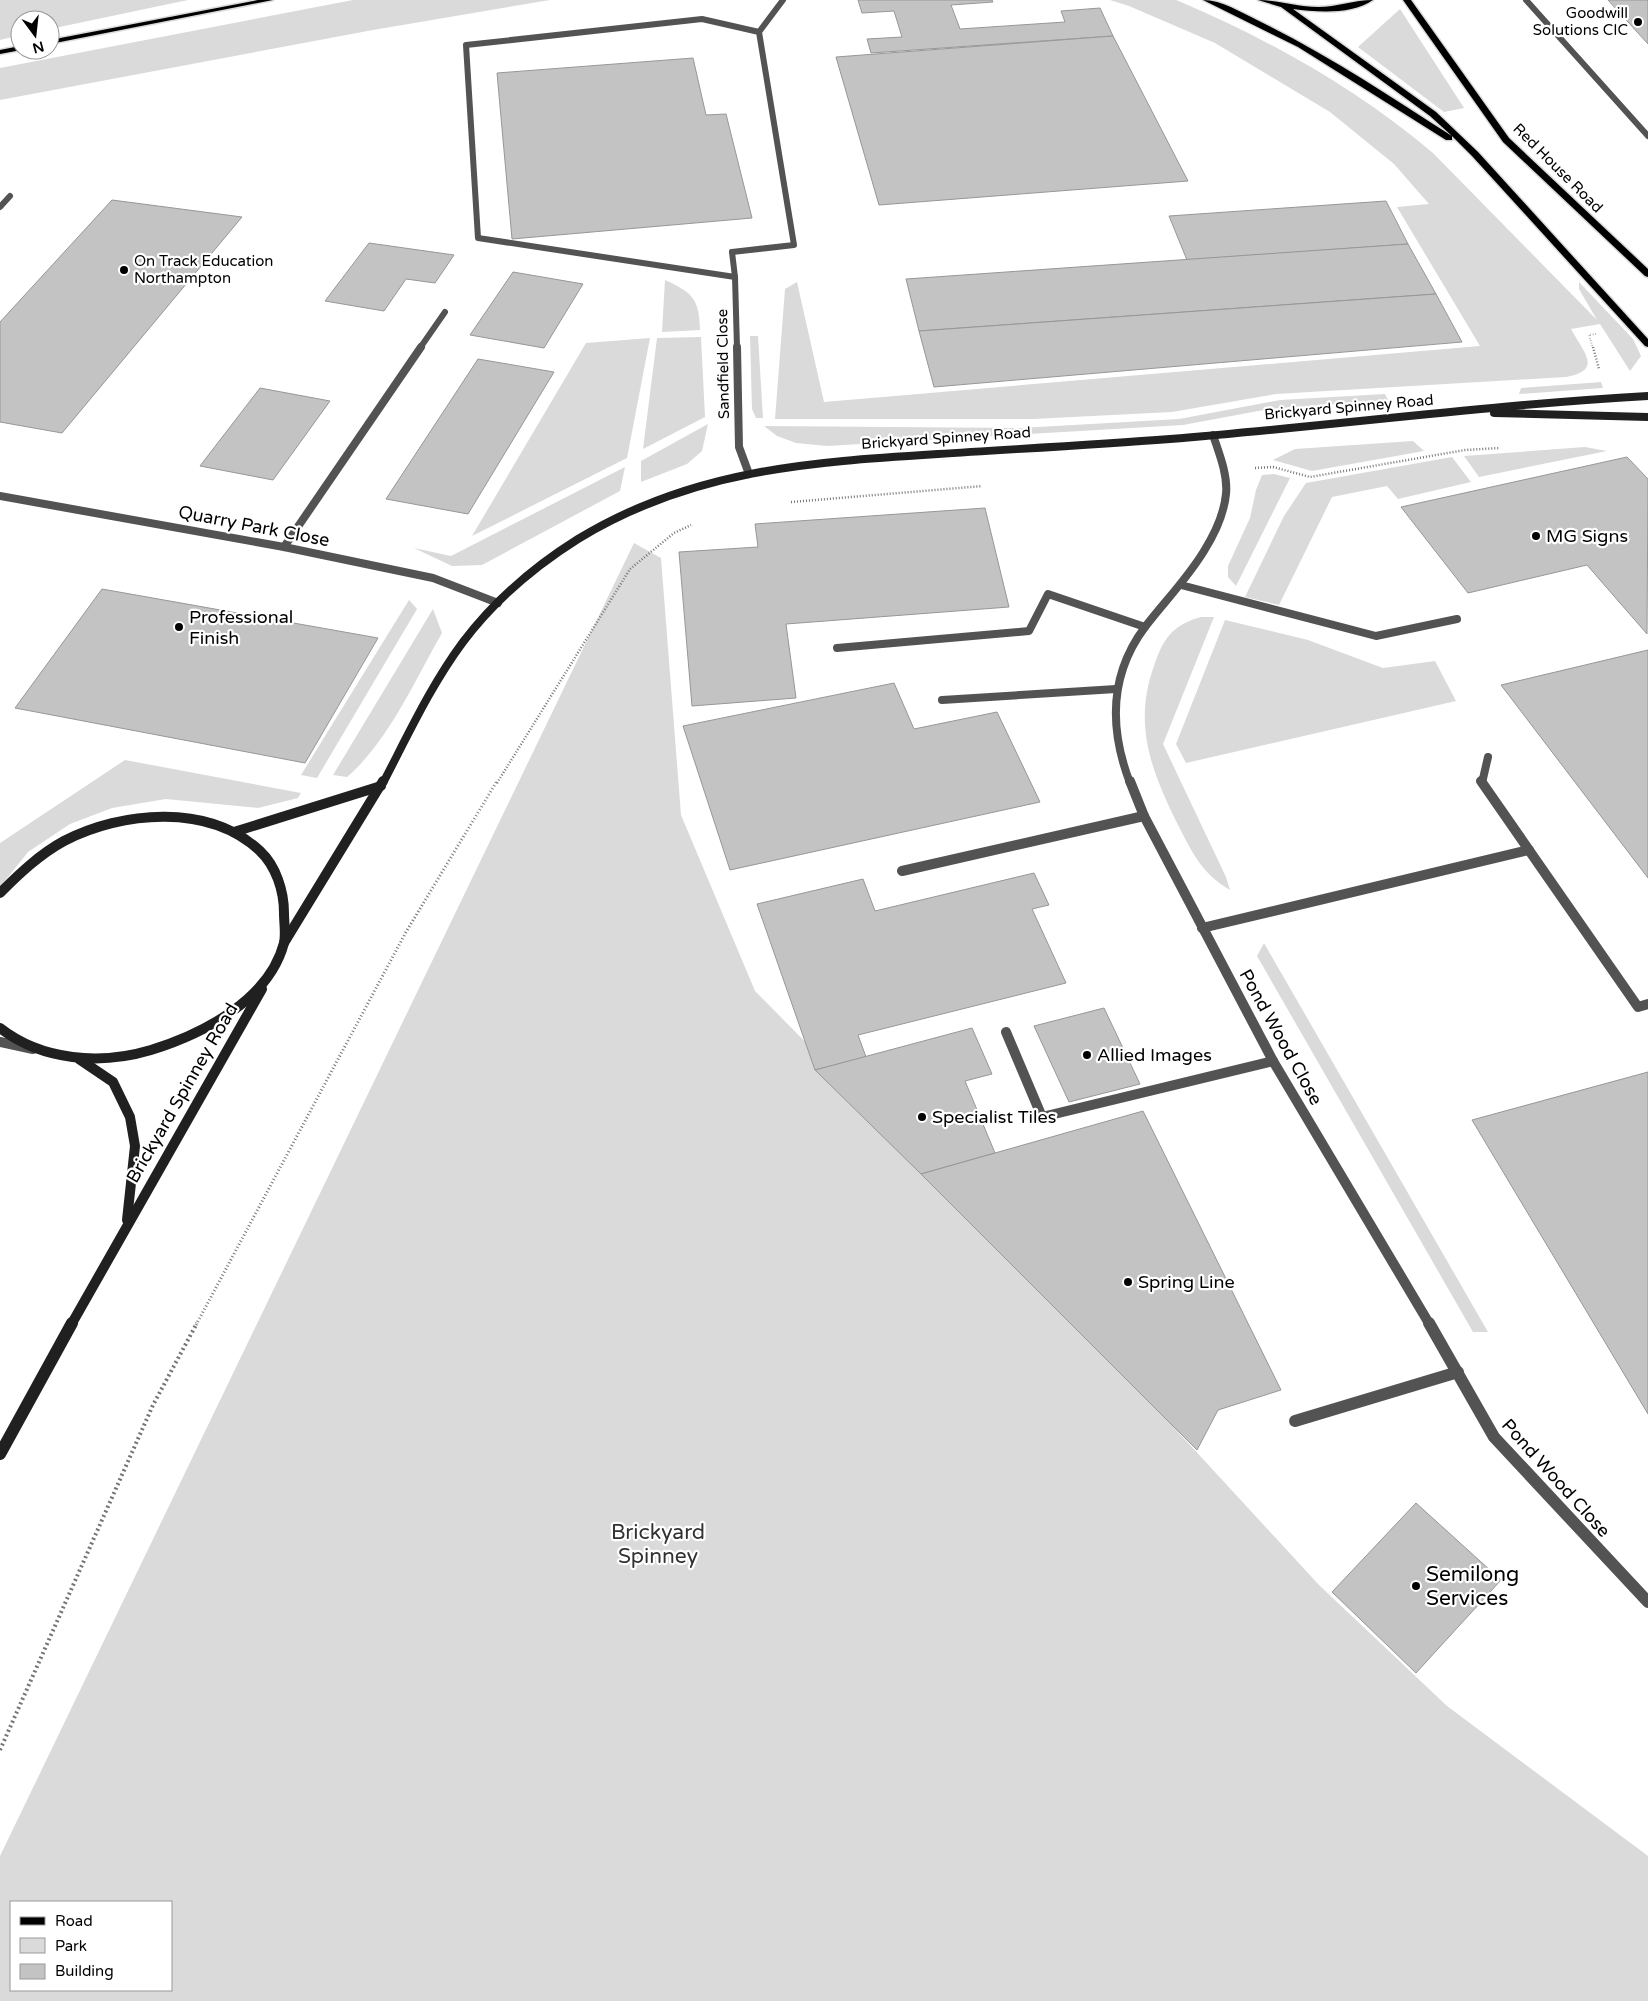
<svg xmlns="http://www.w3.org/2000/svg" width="1648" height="2001" viewBox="0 0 1648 2001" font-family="'Varela Round',sans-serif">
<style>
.green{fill:#dadada;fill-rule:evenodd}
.building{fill:#c3c3c3;stroke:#979797}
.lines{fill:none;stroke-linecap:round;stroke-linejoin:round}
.primary-casing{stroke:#dbdbdb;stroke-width:3}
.path-far3{stroke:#757575;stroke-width:2;stroke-dasharray:0.5 2;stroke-linecap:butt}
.path-far2{stroke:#757575;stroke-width:2.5;stroke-dasharray:1 2;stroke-linecap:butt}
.path-far1{stroke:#757575;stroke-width:3;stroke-dasharray:1 2.5;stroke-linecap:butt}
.path{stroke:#757575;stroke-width:4;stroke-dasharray:2 3;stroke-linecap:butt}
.lane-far3{stroke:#535353;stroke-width:6}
.lane-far2{stroke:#535353;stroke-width:8}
.lane-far1{stroke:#535353;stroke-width:10}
.lane{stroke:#535353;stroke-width:12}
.street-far3{stroke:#535353;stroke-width:6}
.street-far2{stroke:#535353;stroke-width:8}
.street-far1{stroke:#535353;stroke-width:10}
.street{stroke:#535353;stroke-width:12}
.secondary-far2{stroke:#202020;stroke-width:8}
.secondary-far1{stroke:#202020;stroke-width:10}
.secondary{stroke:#202020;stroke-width:12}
.primary{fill:#000;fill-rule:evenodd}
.poi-dot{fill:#000;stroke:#fff;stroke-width:2}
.labels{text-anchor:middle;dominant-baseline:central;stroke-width:4.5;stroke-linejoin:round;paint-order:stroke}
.far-poi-label{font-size:15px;fill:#000;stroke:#fff;text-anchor:end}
.far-street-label{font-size:15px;fill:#000;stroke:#fff}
.street-label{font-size:18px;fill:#000;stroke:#fff}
.poi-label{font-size:18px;fill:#000;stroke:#fff;text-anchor:start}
.near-park-label{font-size:21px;fill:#313131;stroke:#fff}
.near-poi-label{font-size:21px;fill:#000;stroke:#fff;text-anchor:start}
</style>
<rect width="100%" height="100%" fill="#fff"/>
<g class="green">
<path d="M0,0H188L50,29V20H20V35L0,40Z"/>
<path d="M353,0H550L373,30L0,100V68Z"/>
<path d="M1110,0H1176L1181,2C1272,41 1357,89 1433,153L1597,320L1579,289V282L1633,339L1641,356L1630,371L1600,324L1571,329C1583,352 1604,370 1566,377L1276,394L1172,412L1033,419H775L785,289L797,282L824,402L1480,346L1397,207L1429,204L1394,164L1330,112L1215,43L1129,6Z"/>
<path d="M1400,9L1464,108L1444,112L1358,47Z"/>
<path d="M665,280C693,293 699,299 700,330L662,332Z"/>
<path d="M750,336H758L763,418H756L752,409Z"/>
<path d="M701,337L705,417L643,449L657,338Z"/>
<path d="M650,338L627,458L472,536L586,343Z"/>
<path d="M1601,382L1603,388L1519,394L1521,388Z"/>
<path d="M1385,394L1388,400L1269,409L1183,425L827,446L796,443L777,436L764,426L1020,428L1179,419L1280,400Z"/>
<path d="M708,424L702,451L687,464L641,482V461Z"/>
<path d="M1413,441L1424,451L1312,471L1273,460L1295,449Z"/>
<path d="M1585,447L1607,451L1479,477L1464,456Z"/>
<path d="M1452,457L1471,482L1398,499L1387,486L1332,497L1279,605L1245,597L1284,516L1306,483Z"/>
<path d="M625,467L620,491L482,565L452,566L414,548L451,556Z"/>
<path d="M1274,474L1290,478L1236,586L1228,577V566L1250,518L1256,490L1262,475Z"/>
<path d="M634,543L661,558L681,815L755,991L1003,1242L1319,1585L1447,1706L1648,1856V2001H0V1856ZM11,1902H171V1990H11Z"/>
<path d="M409,600L417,609L317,778L301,775Z"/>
<path d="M433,609L442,633C415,680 388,742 347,777L333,775Z"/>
<path d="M1201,617H1214L1163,744L1226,877L1230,890C1201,873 1192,852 1177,823C1151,770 1133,724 1154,666C1163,639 1172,625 1201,617Z"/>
<path d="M1225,620L1308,640L1383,668L1435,661L1456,701L1186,763L1176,744Z"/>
<path d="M125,760L301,793L298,798L258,808L166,799L112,808L70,824L28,852L0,887V843Z"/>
<path d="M1264,943L1488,1332H1473L1257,956Z"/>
</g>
<g class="building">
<path d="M858,0H992L993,2L951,5L960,29L1065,22L1061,11L1100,8L1113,36L871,53L867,39L902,37L894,11L862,13Z"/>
<path d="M1608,0H1648V44Z"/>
<path d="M1113,36L1188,181L879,205L836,57Z"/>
<path d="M693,58L706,115L726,114L752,218L512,239L497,73Z"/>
<path d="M112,200L242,217L62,433L0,422V322Z"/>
<path d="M1386,201L1408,244L1187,260L1169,216Z"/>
<path d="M369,243L454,255L435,283L406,279L384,311L325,301Z"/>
<path d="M1408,244L1436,294L919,331L906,279Z"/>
<path d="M513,272L583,284L544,348L470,335Z"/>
<path d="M1436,294L1462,342L934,387L919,331Z"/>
<path d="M478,359L554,372L468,514L386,499Z"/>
<path d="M260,388L330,401L273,480L200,466Z"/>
<path d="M1627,457L1648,479L1647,634L1587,565L1468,593L1401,507Z"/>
<path d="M985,508L1009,607L786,624L796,698L692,706L679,552L758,547L755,524Z"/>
<path d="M102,589L378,638L305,763L15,708Z"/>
<path d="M1648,650V878L1501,685Z"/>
<path d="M894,683L914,729L997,712L1040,802L730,870L683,726Z"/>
<path d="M1034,873L1049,905L1032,909L1066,983L858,1035L866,1057L815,1070L757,904L863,879L875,911Z"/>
<path d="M1104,1008L1140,1084L1069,1102L1034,1026Z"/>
<path d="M972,1028L992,1074L965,1081L995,1153L921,1174L815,1070Z"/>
<path d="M1648,1072V1414L1472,1120Z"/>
<path d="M1143,1111L1281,1390L1218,1410L1197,1450L921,1174Z"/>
<path d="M1416,1503L1501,1580L1416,1673L1332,1592Z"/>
</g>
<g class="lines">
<defs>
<g id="primary">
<path d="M258,0H273L50,44V40Z"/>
<path d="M1203,0C1222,0 1240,12 1257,20C1325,53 1388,95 1452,136L1430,116L1281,7L1258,0C1278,0 1297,7 1318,7C1337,7 1354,0 1373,0C1352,15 1317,12 1293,9L1436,112L1478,152L1648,339V347L1645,346L1472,156L1452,136V140H1446L1298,47Z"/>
<path d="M1403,0H1411L1509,138L1648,269V277L1645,276L1503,142Z"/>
<path d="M20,46L21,50L0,54V50Z"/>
</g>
</defs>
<use href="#primary" class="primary-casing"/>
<path class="path-far3" d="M1593,348L1589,335L1596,334"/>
<g class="path-far2">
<path d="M1593,347L1599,369"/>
<path d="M1255,468L1273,467L1310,477L1465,450L1500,448"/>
<path d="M791,502L982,486"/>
<path d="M497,783L630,569L674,533L691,525"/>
</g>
<path class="path-far1" d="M196,1325L406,932L497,781"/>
<path class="path" d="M0,1750L153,1405L197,1323"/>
<g class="lane-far3">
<path d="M1526,0L1648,136"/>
<path d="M759,32L783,0"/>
<path d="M0,207L10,196"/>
<path d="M732,252L794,245L759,32L702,19L466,45L478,238L735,277"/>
<path d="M420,348L445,312"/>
</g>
<g class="lane-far2">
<path d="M284,547L421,347"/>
<path d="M1181,585L1376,636L1457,619"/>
<path d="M837,648L1029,631L1048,594L1145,627"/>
<path d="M942,700L1116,689"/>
<path d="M1482,783L1488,757"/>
</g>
<g class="lane-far1">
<path d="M1481,781L1638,1007L1648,1004"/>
<path d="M902,871L1144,816"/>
<path d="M1202,928L1529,850"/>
<path d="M1006,1032L1042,1117L1273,1061"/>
</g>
<path class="lane" d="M1295,1421L1458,1372"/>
<path class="street-far3" d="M732,252L735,277L737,348"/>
<g class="street-far2">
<path d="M737,347L739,447L749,474"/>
<path d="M0,496L284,547L433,578L498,603"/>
<path d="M1130,783C1109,728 1109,675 1145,627C1165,601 1187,579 1204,551C1214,535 1224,514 1226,494C1228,475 1219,453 1213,435"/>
</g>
<g class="street-far1">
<path d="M1130,781L1144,816L1273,1061L1430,1325"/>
<path d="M0,1042L33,1049"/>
</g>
<path class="street" d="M1429,1323L1494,1437L1648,1602"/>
<g class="secondary-far2">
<path d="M1494,413L1648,417"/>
<path d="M383,783C408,735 431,685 463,642C494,601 535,566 578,539C691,470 809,462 938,454C1015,449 1093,445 1170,439C1330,426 1488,405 1648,396"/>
</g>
<g class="secondary-far1">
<path d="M234,832L381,786"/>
<path d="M0,893C19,874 40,854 64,841C122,811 209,803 260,851C276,866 284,891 284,913C284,923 286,934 284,943C269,1000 203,1034 151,1050C101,1065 42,1061 0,1028"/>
<path d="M284,943L383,781"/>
<path d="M79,1059L113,1082L130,1117L135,1146L127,1220"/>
<path d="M71,1325L262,989"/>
</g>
<path class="secondary" d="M0,1454L72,1323"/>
<use href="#primary" class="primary"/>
</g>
<g class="poi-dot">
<circle cx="1638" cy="22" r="5"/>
<circle cx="124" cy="270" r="5"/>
<circle cx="1536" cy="536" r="5"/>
<circle cx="179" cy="627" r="5"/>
<circle cx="1087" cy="1055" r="5"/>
<circle cx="922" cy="1117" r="5"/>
<circle cx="1128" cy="1282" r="5"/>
<circle cx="1416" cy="1586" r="5"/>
</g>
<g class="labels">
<g class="far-poi-label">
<text x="1628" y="13">Goodwill<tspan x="1628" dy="17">Solutions CIC</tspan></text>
<text x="134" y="261" text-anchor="start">On Track Education<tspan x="134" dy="17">Northampton</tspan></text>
</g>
<g class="far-street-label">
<text transform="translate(1558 168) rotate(45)">Red House Road</text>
<text transform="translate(723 364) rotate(-91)">Sandfield Close</text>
<text transform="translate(1349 407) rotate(-5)">Brickyard Spinney Road</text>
<text transform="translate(946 438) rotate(-4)">Brickyard Spinney Road</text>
</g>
<g class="street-label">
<text transform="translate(254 526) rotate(11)">Quarry Park Close</text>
<text transform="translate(1281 1037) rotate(61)">Pond Wood Close</text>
<text transform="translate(182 1093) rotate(-60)">Brickyard Spinney Road</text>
<text transform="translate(1556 1478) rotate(48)">Pond Wood Close</text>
</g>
<g class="poi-label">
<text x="1546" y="536">MG Signs</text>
<text x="189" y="617">Professional<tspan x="189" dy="21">Finish</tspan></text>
<text x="1097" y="1055">Allied Images</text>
<text x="932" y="1117">Specialist Tiles</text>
<text x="1138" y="1282">Spring Line</text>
</g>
<g class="near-park-label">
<text x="658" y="1532">Brickyard<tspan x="658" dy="24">Spinney</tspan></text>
</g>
<g class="near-poi-label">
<text x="1426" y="1574">Semilong<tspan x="1426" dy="24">Services</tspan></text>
</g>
</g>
<rect x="10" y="1901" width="162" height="90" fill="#ffffff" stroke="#999999"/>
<rect x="20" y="1917" width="25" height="8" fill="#000000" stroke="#999999"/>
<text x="55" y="1926" font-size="15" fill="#000000">Road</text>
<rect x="20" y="1938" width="25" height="15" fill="#dadada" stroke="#999999"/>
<text x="55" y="1951" font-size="15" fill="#000000">Park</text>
<rect x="20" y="1964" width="25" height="15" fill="#c3c3c3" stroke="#999999"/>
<text x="55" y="1976" font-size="15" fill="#000000">Building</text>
<g transform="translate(35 35) rotate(165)"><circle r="24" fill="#ffffff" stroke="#999999"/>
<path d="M0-4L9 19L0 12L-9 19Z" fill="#000000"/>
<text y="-8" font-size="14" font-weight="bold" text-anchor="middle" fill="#000000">N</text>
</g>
</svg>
